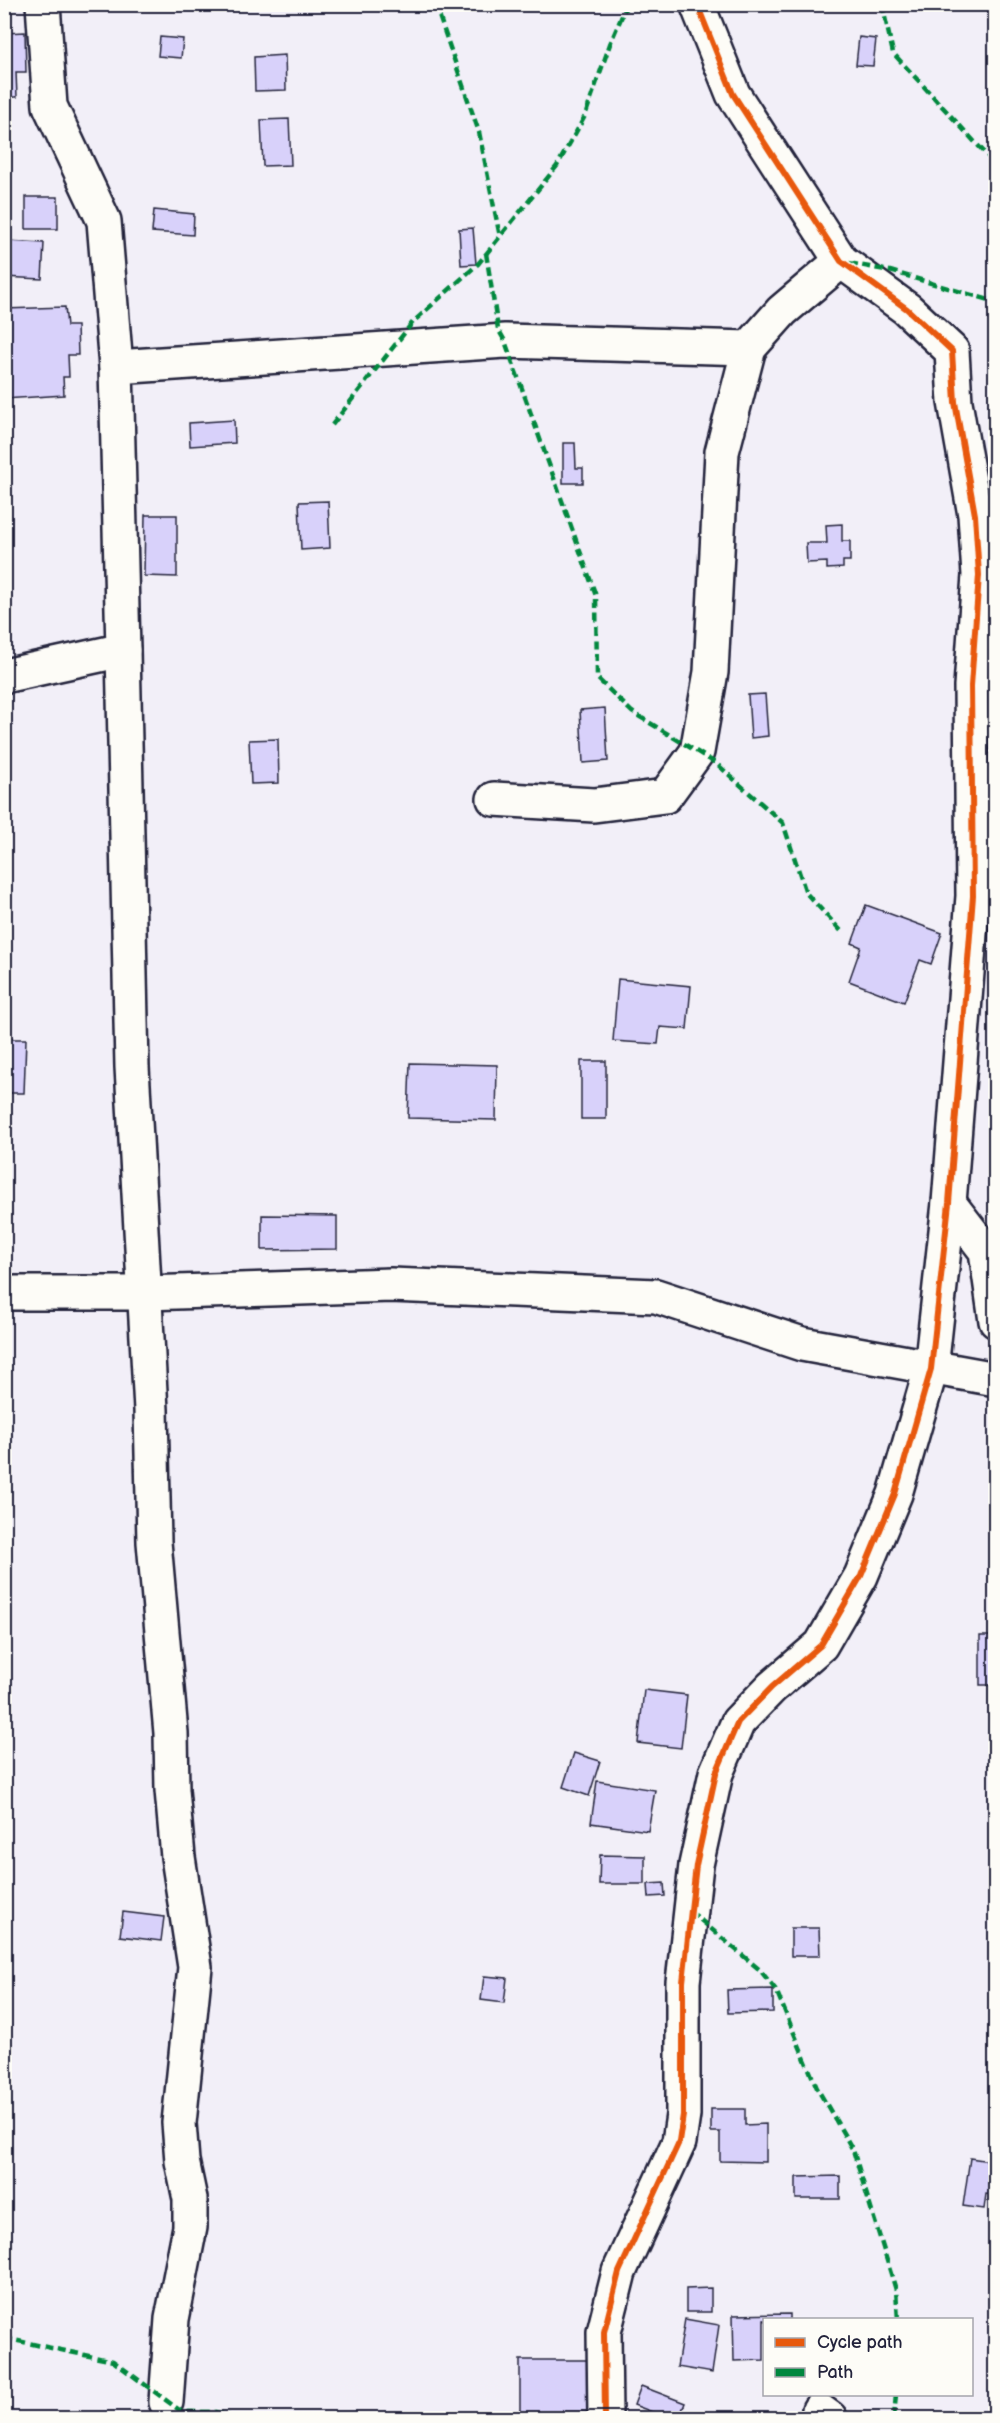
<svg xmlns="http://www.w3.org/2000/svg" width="1000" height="2423" viewBox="0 0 1000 2423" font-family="'Balsamiq Sans',sans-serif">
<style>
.building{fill:#d8d1fa;stroke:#22223b;stroke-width:1.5}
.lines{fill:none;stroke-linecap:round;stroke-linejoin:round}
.minor-casing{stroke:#22223b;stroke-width:38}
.minor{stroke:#fdfcf7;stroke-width:33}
.quiet{stroke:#00873e;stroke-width:4.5;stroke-dasharray:9 4.5;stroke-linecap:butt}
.cycleway-casing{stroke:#fdfcf7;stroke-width:10}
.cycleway{stroke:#e8590c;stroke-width:6}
</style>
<rect width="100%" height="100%" fill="#f2eff8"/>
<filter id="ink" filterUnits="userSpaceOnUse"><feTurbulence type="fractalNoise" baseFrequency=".0167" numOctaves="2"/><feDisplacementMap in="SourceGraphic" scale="12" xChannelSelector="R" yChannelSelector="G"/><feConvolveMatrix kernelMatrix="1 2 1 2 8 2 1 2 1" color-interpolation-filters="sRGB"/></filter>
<g filter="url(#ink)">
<g class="building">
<path d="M25,32L26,72H16L17,97H4V33Z"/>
<path d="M160,37L183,39L181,58L158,56Z"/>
<path d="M859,37L876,39L873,66L856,65Z"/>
<path d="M285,55L286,90L255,91L254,57Z"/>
<path d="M289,119L291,165L263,166L261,120Z"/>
<rect x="26" y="197" width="32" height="32"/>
<path d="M154,210L194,214L193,235L152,232Z"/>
<path d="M473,228L476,264L461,265L459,229Z"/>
<path d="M6,241L44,243L42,279L4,277Z"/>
<path d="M65,307L67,326H77L78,355H68L69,377H63L64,395L4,399V309Z"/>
<path d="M234,420L235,443L190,446L189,423Z"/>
<path d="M563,443H575L576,468H583V483H563Z"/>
<path d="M328,501L330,548L301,550L299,502Z"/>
<path d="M145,515H177V577L144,576Z"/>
<path d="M842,524V541H850V561H843V568L827,569V562L807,563L806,543H827L826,525Z"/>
<path d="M765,694L768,736L751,738L748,695Z"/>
<path d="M605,708L608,761L583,763L580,710Z"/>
<path d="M278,739L279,783L251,784L249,740Z"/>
<path d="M866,905L942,933L931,964L920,960L904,1002L849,981L861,947L852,943Z"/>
<path d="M618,979L691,986L687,1029L660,1027L658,1044L613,1041Z"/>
<path d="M4,1039H26L24,1093H4Z"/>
<rect x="581" y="1061" width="25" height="58"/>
<path d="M410,1063L497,1065L496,1120L408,1118Z"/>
<path d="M262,1215L337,1216V1249L262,1250Z"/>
<rect x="980" y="1636" width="16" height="49"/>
<path d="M644,1690L687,1695L681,1748L638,1743Z"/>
<path d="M574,1753L600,1761L589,1796L563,1787Z"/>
<path d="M597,1781L655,1790L648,1831L591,1823Z"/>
<path d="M600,1855L645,1856V1884H599Z"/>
<path d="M664,1883L665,1896L649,1897L648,1884Z"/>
<path d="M123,1912L164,1917L161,1941L120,1936Z"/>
<path d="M791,1928H819L820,1956H791Z"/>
<path d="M484,1976L507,1978L504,2003L481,2000Z"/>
<path d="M773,1989V2012L728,2013L727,1990Z"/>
<path d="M711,2109H745V2125L766,2124V2162L720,2161V2132H711Z"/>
<path d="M970,2158L996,2162V2195L986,2194L984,2209L963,2206Z"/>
<path d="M840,2176V2199H796V2177Z"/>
<path d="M711,2288V2312H686V2289Z"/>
<path d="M790,2314V2320H764V2360L734,2361L733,2315Z"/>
<path d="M685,2319L719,2325L712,2373L677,2367Z"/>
<path d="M520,2360H594L599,2412L520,2413Z"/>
<path d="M641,2386L685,2403L679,2418H668L634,2405Z"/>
</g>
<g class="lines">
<defs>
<g id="minor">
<path d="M43,4L50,106L104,221L116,367"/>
<path d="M123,650L132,1067L151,1410L154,1542L171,1733L172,1790L178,1857L195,1967L179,2123L182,2161L190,2199V2227L172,2319L166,2402"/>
<path d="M4,676L123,650L116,367L505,341L749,348L782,311L841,261"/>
<path d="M494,799L594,805L665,796L697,752L711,672L722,452L749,348"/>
<path d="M949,1203L986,1251L996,1321"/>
<path d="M4,1293H145L391,1285L656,1296L802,1344L996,1379"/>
<path d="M819,2410L830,2418"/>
<path d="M605,2418L604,2332L619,2272L679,2142L683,2115V1982L696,1865L716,1773L738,1722L772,1687L821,1645L861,1576L895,1494L931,1369L949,1203L973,896L971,686L979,575L975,515L955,402L952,351L907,309L841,261L733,94L697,4"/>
</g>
</defs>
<use href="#minor" class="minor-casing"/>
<use href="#minor" class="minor"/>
<g class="quiet">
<path d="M435,4L479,132L500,237"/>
<path d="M882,4L893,53L996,165"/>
<path d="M486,253L498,329L505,341L596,596L597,678L632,712L717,764L783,823L806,893L843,933"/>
<path d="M849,263L890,271L996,302"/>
<path d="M332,425L413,322L478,264L557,166L585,116L610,44L627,4"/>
<path d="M690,1911L760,1970L776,1990L817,2088L853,2150L896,2290L898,2320"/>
<path d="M4,2338L113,2361L182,2412H215L236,2418"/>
<path d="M894,2418L896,2394"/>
</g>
<defs>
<path id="cycleway" d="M605,2418L604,2332L619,2272L679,2142L683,2115V1982L696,1865L716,1773L738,1722L772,1687L821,1645L861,1576L895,1494L931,1369L949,1203L973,896L971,686L979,575L975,515L955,402L952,351L907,309L841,261L733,94L697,4"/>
</defs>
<use href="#cycleway" class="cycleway-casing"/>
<use href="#cycleway" class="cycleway"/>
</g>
</g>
<rect width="1000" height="2423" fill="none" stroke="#fdfcf7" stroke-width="24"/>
<rect x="12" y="12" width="976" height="2399" fill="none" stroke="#22223b" stroke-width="2" filter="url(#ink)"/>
<rect x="763" y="2318" width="210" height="78" fill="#fdfcf7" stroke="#a5a5ac" stroke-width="1.5"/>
<rect x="775" y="2338" width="30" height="9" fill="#e8590c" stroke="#a5a5ac" stroke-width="1.5"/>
<text x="817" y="2348" font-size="18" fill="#22223b">Cycle path</text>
<rect x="775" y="2368" width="30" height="9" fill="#00873e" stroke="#a5a5ac" stroke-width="1.5"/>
<text x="817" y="2378" font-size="18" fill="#22223b">Path</text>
</svg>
